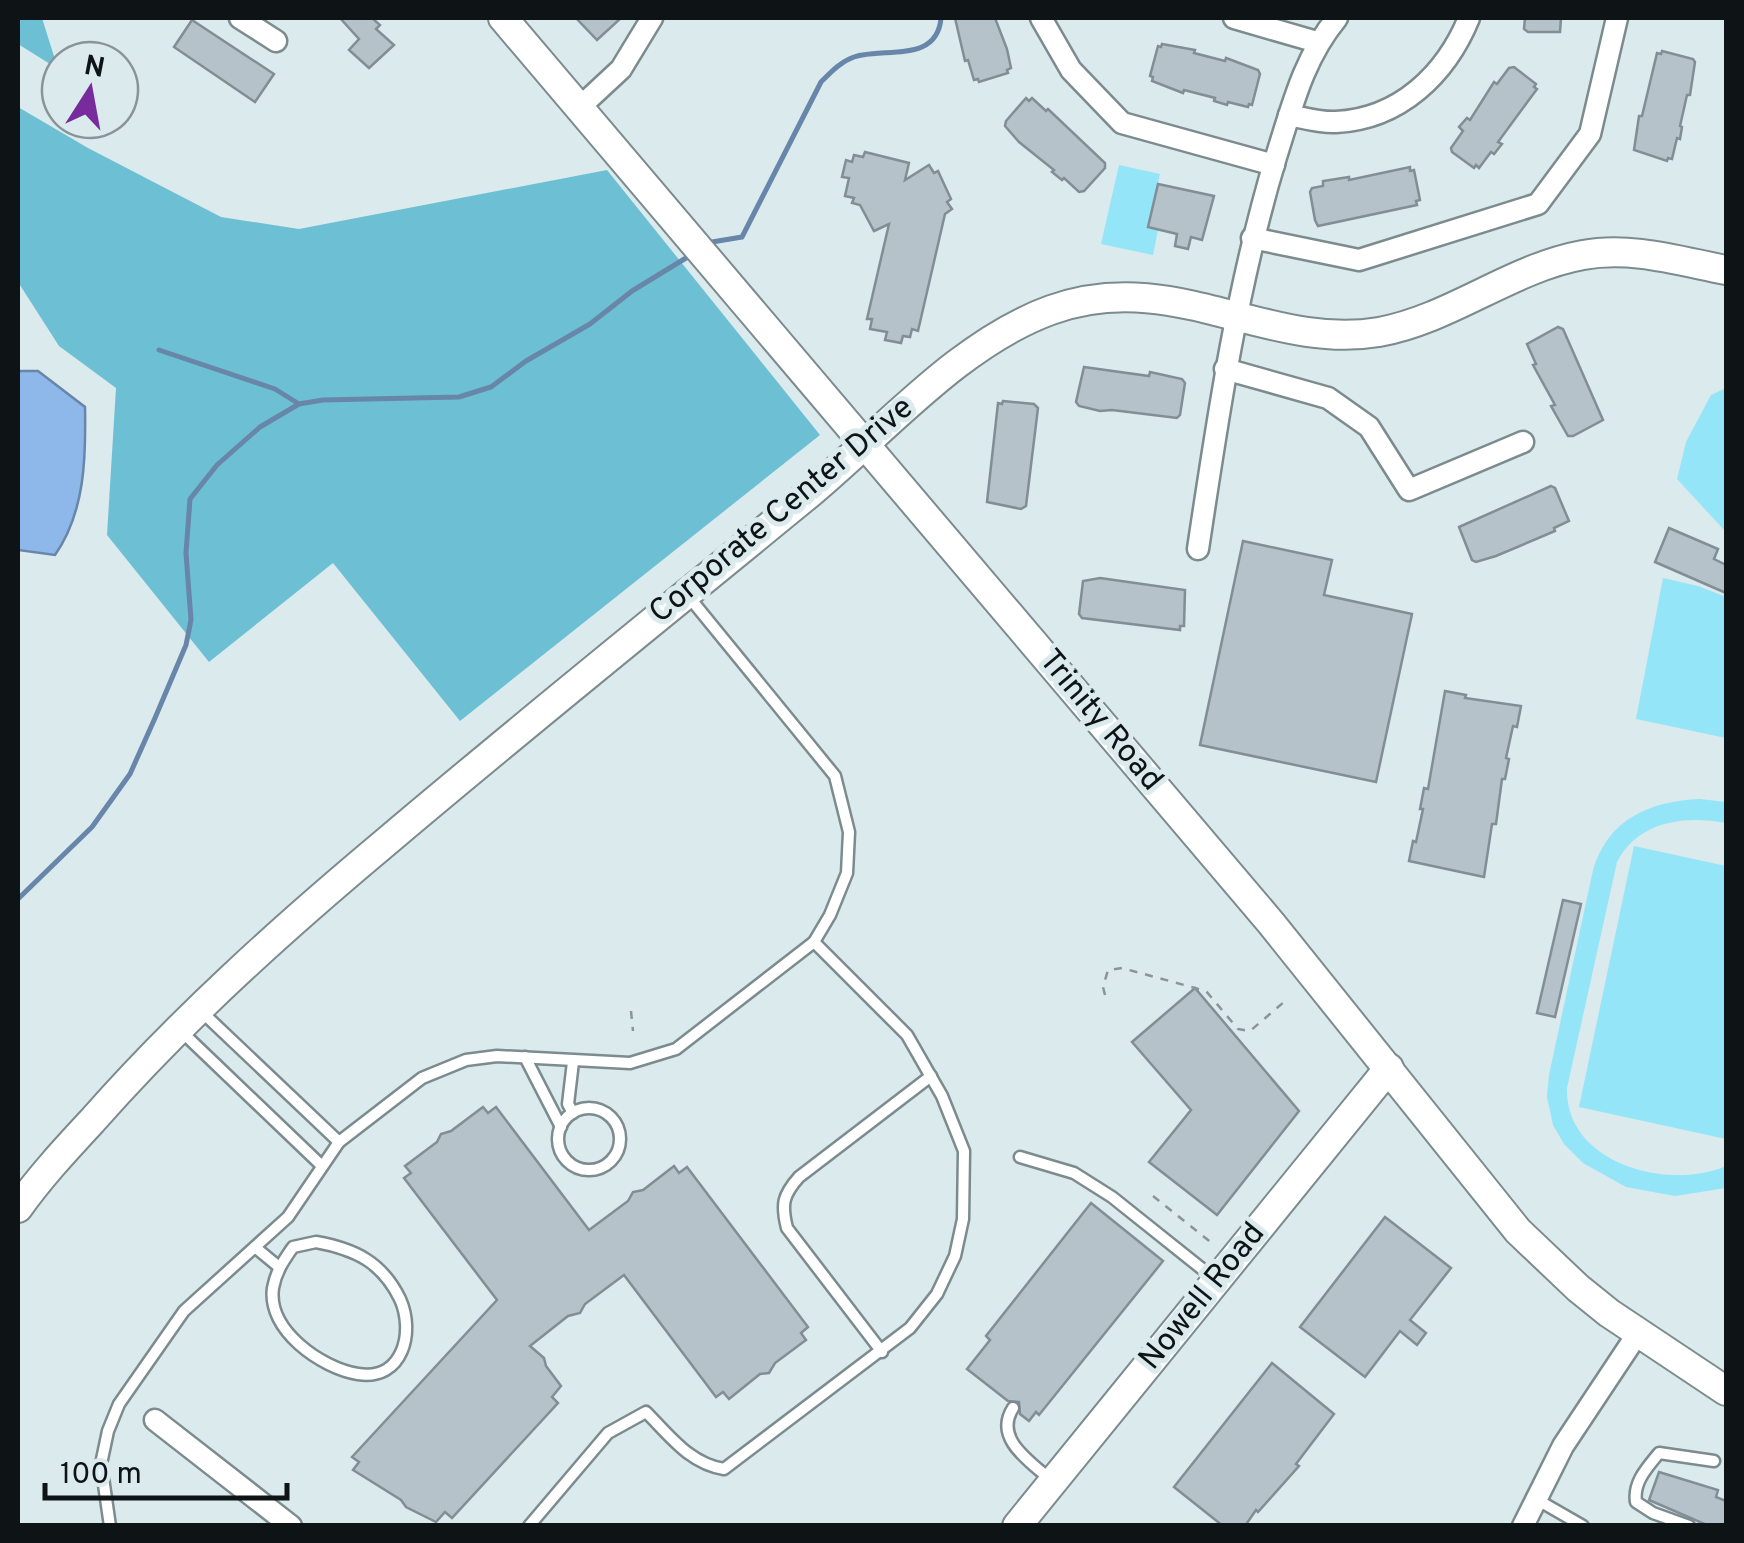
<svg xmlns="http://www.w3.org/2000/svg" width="1744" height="1543" viewBox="0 0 1744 1543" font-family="Overpass,sans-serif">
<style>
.green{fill:#95e5f8}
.forest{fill:#6dc0d3}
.water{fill:#8eb8ea;stroke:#6886aa;stroke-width:2.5}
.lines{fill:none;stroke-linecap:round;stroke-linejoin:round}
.stream{stroke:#6886aa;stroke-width:5}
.building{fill:#b5c2c9;stroke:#828e96;stroke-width:2.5}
.lane-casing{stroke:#7c8b8e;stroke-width:15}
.street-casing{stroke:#7c8b8e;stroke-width:25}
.secondary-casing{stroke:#7c8b8e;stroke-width:32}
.path{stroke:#899597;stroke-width:2.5;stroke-dasharray:8 8;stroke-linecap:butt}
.lane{stroke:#fff;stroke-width:10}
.street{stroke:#fff;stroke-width:20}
.secondary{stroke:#fff;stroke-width:28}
.labels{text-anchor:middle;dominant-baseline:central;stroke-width:10;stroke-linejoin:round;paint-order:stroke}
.street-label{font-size:32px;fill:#0e1315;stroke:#daeaed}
</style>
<rect width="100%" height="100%" fill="#daeaed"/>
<g class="green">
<path d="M1119,165L1160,174L1148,227L1158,230L1153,255L1101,244Z"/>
<path d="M1726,388V532L1677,479L1686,442L1711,395Z"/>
<path d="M1663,578L1698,586L1726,597V738L1636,719Z"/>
<path d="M1700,799L1726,802V823C1685,815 1638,821 1617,862L1567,1088C1565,1164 1669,1191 1726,1166V1188L1675,1196L1626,1187L1583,1163L1564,1144L1553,1125L1547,1097L1549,1075L1593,870C1608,819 1650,801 1700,799Z"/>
<path d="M1634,846L1726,866V1139L1579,1107Z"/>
</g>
<g class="forest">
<path d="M18,18H42L58,69L18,44Z"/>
<path d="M18,107L88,148L221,217L299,229L607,170L820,435L460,721L333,563L209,662L107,535L116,388L59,346L18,282Z"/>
</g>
<path class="water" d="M20,371H38L85,407C86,458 85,512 55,555L18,550V374Z"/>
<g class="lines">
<g class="stream">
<path d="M712,242L742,237L821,82C831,72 840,62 854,57C884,47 937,64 941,18"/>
<path d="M159,350L275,389L299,404"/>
<path d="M18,899L92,827L130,774L155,718L186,645L191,620L186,553L190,499L217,465L260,427L299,404L323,400L459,397L491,387L526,361L590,324L632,291L686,258"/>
</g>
</g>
<g class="building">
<path d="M340,18H372L380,25L376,29L394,45L369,68L349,50L359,39Z"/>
<path d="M576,18H621L597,40Z"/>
<path d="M955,18H995L1007,49L1011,68L1007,70L1008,73L979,82L978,79L974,80L968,60L965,61Z"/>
<path d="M1525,18H1561L1560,32H1528L1524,29Z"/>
<path d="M192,20L274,74L255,102L174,47Z"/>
<path d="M1162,44L1195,50L1194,53L1225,61L1226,58L1258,70L1260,74L1252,105L1249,104L1248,107L1228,102L1227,105L1214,101L1215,98L1184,90L1183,93L1152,81L1153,77L1150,76L1158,46L1161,47Z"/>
<path d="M1662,51L1693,59L1695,62L1690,95H1687L1680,126L1682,127L1680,139L1677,138L1672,159L1668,158L1667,161L1634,150L1639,116H1642L1657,53L1661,54Z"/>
<path d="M1514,67L1536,84L1534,87L1537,89L1498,142L1502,144L1494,154L1491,152L1479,168L1476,165L1474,168L1452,152L1451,148L1463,131L1459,127L1467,118L1470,120L1494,82L1497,84L1509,68Z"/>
<path d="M1026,98L1029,101L1032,98L1046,111L1048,109L1105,163V168L1084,191L1079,192L1064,178L1062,180L1052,172L1054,170L1019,142L1005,126L1006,121Z"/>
<path d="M865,152L909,163L905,180L929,165L934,173L938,171L951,199L947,202L952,209L945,214L918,331L912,329L910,337L903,336L901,343L885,340L887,332L870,329L872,319H867L889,224L874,231L860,205L852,203L854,198L845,196L849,178L842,177L846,160L852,162L854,155L863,157Z"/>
<path d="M1410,167V171L1414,170L1420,200L1416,201L1417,205L1318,226L1315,220L1310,192L1312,188L1323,186V181L1349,177V180Z"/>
<path d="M1158,184L1214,196L1202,240L1191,237L1188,249L1175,246L1177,234L1148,227Z"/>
<path d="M1558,327L1563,329L1603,420L1573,436H1568L1551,406L1555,405L1533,365L1536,364L1527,344Z"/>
<path d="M1084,367L1149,376L1150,372L1182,379L1185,383L1180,415L1177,418L1112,410L1100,411L1079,406L1076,402Z"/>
<path d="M1003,401L1034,404L1038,408L1026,506L1021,509L987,502L998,403L1002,404Z"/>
<path d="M1551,486L1555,488L1569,521L1554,528L1555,531L1496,556L1476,562L1472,560L1459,527Z"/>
<path d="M1669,528L1718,549L1714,559L1726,565V593L1655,562Z"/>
<path d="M1243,541L1332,560L1324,595L1412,614L1376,782L1200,745Z"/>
<path d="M1100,578L1185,590L1184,626H1180V630L1082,618L1079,614L1083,581Z"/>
<path d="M1445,691L1466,695L1465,698L1521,706L1517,727L1513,726L1506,758L1509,759L1505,779H1502L1496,824H1492L1484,877L1409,861L1413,841L1416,842L1423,809H1420L1424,788L1428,789Z"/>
<path d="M1563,900L1581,904L1555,1017L1537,1013Z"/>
<path d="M1195,988L1299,1111L1217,1215L1149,1162L1191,1110L1132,1042Z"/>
<path d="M483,1107L488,1113L496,1107L589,1230L628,1201L633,1192L643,1190L674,1166L679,1173L687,1167L808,1327L801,1333L806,1340L775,1363L769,1373L760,1374L729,1399L723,1392L716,1397L624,1275L585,1304L580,1313L568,1316L530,1346L544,1358L546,1366L561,1386L552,1397L558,1403L452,1518L445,1512L436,1522L406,1507L401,1500L353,1470L359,1462L352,1457L497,1300L404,1178L411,1173L405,1166L437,1142L441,1134L451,1131Z"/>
<path d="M1091,1203L1163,1261L1039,1415L1036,1412L1029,1421L1020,1414L1019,1402L1008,1401L967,1369L990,1340L986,1336Z"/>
<path d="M1385,1217L1451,1268L1410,1320L1426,1333L1417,1345L1400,1331L1365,1377L1300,1327Z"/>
<path d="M1272,1363L1334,1414L1296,1464L1299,1466L1258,1512L1256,1510L1245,1526H1223L1174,1487Z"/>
<path d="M1659,1472L1718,1490L1716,1497L1726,1501V1526H1709L1649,1500Z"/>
</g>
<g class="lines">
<defs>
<g id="lane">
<path d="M202,1012L339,1142"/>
<path d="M182,1032L321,1165"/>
<path d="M525,1057L561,1127"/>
<path d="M573,1062L568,1104L573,1113"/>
<circle cx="589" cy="1139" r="31"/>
<path d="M1020,1157L1074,1173L1112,1197L1216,1280"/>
<path d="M316,1242C355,1249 382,1262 400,1299C415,1332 403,1381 358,1374C321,1368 267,1330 273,1288C276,1271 284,1260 293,1247Z"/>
<path d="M256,1248L279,1267"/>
<path d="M882,1352L787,1228C781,1204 783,1195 799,1177L931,1076"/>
<path d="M1013,1408C993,1439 1031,1462 1052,1481"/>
<path d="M1536,1499L1583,1526"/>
<path d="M110,1526L101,1464L108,1431L119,1404L184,1311L288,1217L339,1142L422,1078L466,1060L497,1056L630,1063L676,1049L814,942L830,915L847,873L849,832L835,776L689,597"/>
<path d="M529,1526L608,1433L646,1412C670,1436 690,1464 724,1469L910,1328L937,1294L955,1256L963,1219L964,1151L942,1096L907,1035L814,942"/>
<path d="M1689,1526L1653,1513L1636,1502C1633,1482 1647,1468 1659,1453L1714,1461"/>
</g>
<g id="street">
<path d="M240,18L276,41"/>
<path d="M1041,18L1071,70L1122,123L1274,165"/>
<path d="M1234,18L1317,42"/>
<path d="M579,108L621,69L652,18"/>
<path d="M1289,115C1304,118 1321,123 1336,122C1400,119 1446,74 1469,18"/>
<path d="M1252,238L1359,260L1538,204L1590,134L1617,18"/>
<path d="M1225,369L1328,398L1369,427L1409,490L1523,442"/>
<path d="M1198,549C1218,416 1237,286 1276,157C1292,107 1303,59 1337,18"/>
<path d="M155,1420L291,1526"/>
<path d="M1523,1526L1563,1446L1638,1333"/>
</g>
<g id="secondary">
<path d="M503,18L1271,923L1518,1231L1578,1288L1609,1313L1726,1391"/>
<path d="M18,1208C40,1177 66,1149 92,1121C182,1019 282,929 386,842C524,725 665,612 804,498C881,435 957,344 1051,310C1172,266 1267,351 1379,332C1451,319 1511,268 1583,255C1631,246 1679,261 1726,270"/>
<path d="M1017,1526L1389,1068"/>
</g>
</defs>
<use href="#lane" class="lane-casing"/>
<use href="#street" class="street-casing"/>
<use href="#secondary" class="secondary-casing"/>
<g class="path">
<path d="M1105,995L1103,987L1108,970L1122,968L1206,991L1238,1029L1250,1031L1284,1002"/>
<path d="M631,1011L633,1031"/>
<path d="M1153,1196L1213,1244"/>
</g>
<use href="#lane" class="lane"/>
<use href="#street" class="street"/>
<use href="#secondary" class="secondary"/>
</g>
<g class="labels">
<g class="street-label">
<text transform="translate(782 511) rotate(-40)">Corporate Center Drive</text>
<text transform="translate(1100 721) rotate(50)">Trinity Road</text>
<text transform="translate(1203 1297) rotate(-51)">Nowell Road</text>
</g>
</g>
<rect width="1744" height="1543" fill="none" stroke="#0e1315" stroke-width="40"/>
<g transform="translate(90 90) rotate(11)"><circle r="48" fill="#daeaed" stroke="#889497" stroke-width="2.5"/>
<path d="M0-8L18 38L0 25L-18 38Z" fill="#782b9c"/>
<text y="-15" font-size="28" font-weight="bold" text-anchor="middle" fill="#0e1315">N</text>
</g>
<path d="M45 1483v15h242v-15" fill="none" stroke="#0e1315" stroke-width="5"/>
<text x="60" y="1483" font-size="30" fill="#0e1315" stroke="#daeaed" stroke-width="8" paint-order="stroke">100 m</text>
</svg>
